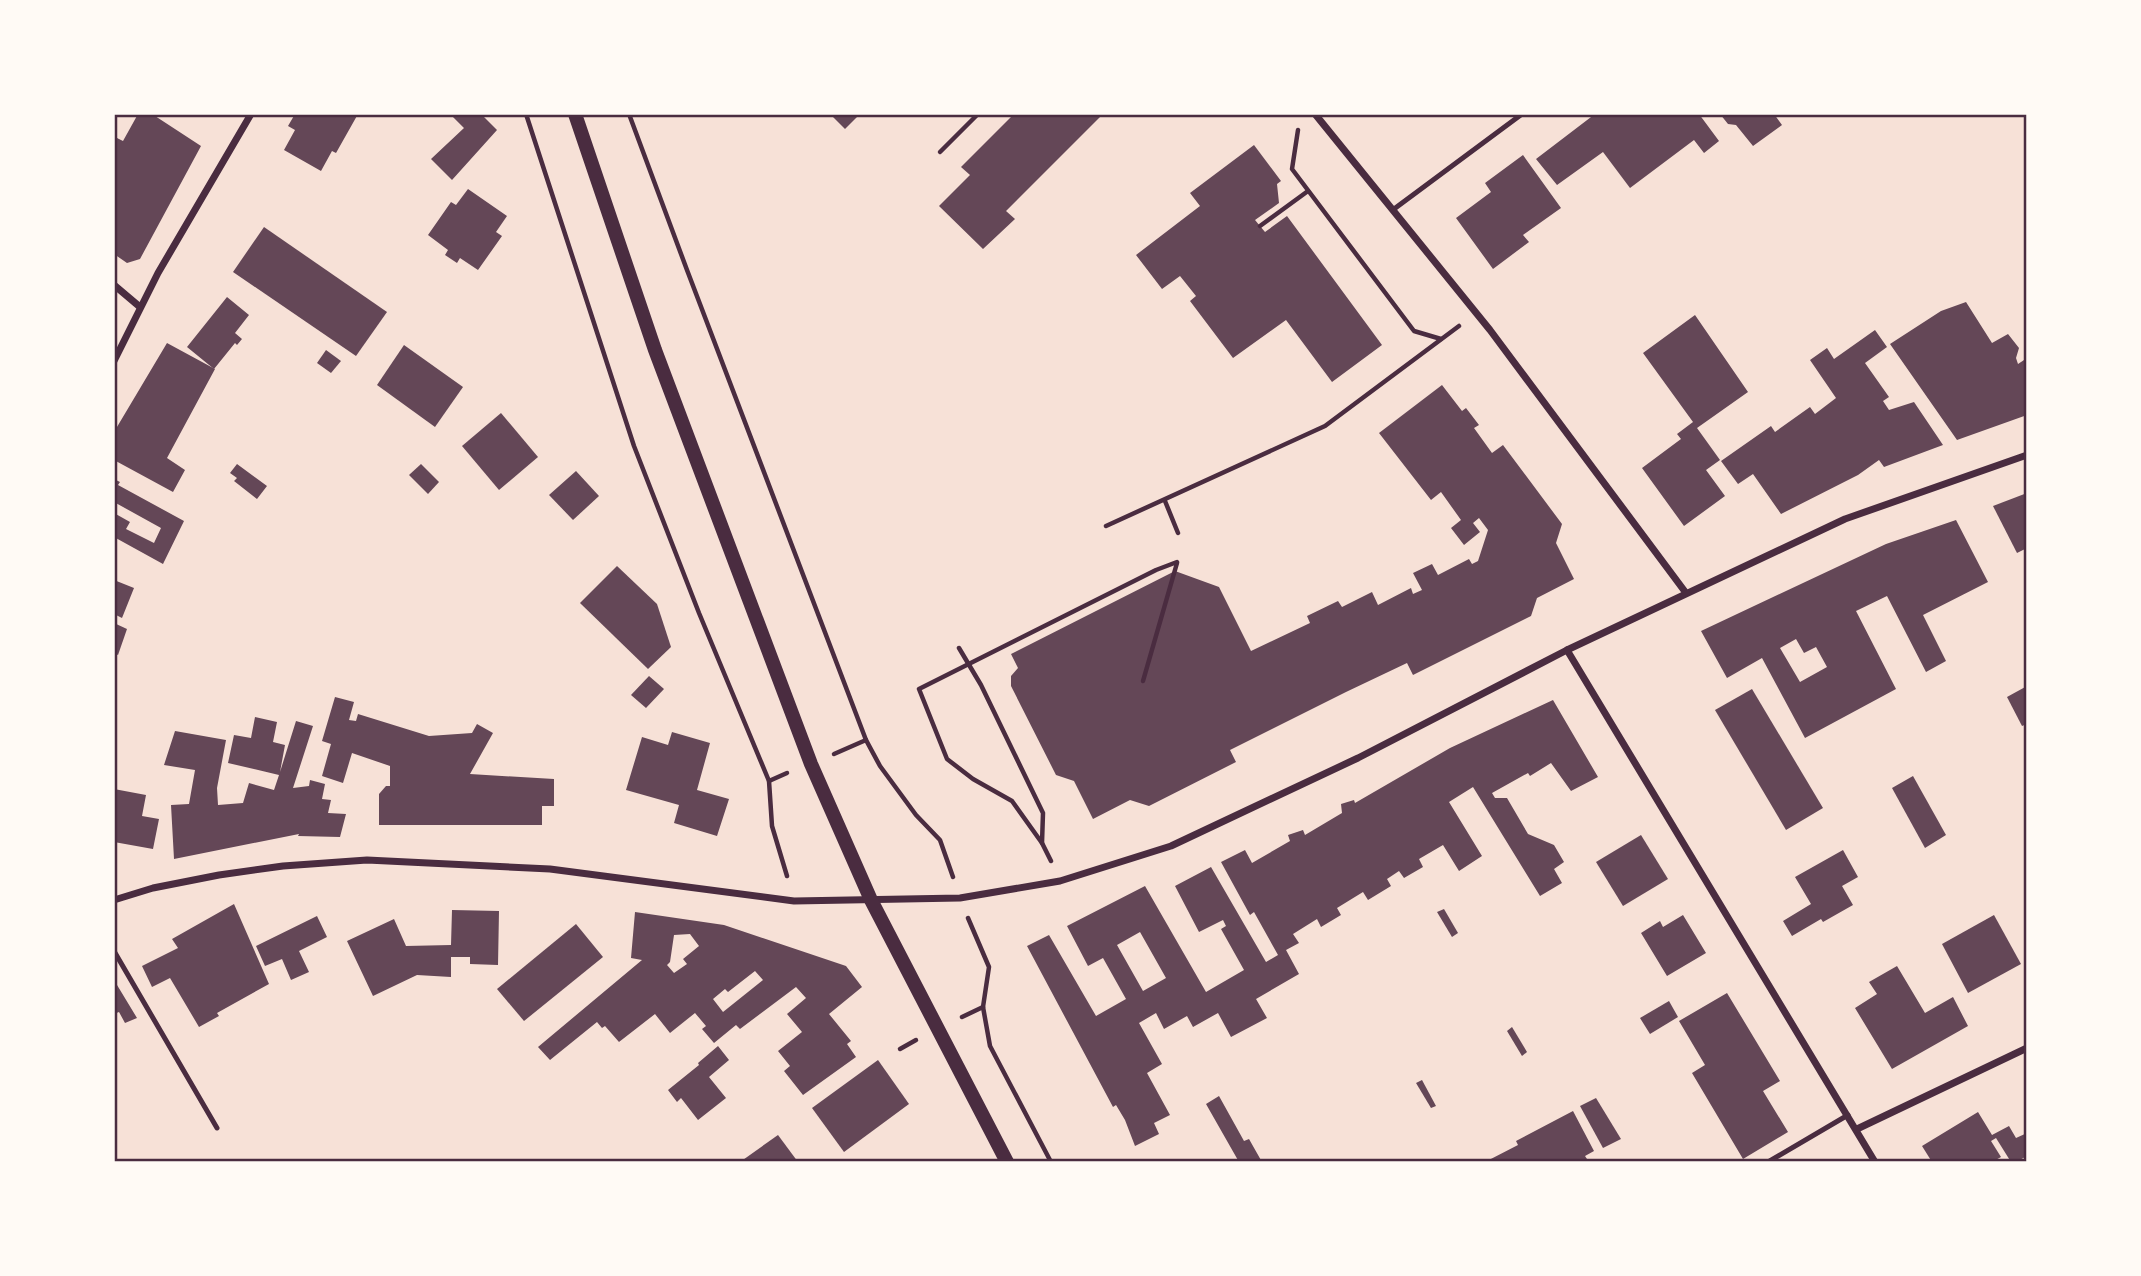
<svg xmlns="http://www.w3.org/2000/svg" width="2141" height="1276" viewBox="0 0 2141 1276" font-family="'Sofia Sans Condensed',sans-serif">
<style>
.building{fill:#644757;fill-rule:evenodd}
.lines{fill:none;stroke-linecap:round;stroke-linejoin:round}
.path{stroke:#4a2c40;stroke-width:4.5}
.service{stroke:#4a2c40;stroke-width:5}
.minor{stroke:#4a2c40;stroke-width:7}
.secondary{stroke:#4a2c40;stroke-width:14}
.neatline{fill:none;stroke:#4a2c40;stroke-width:2.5}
</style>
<rect width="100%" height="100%" fill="#f7e1d7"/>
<g class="building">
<path d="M138,114H152L201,146L140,259L127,263L114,254V158L117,151L114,149V144L117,138L123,141Z"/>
<path d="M295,114H358L336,153L332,151L321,171L284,150L295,130L288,126Z"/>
<path d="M450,114H481L497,130L452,180L431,159L464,128Z"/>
<path d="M830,114H860L845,129Z"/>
<path d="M1014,114H1103L1006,211L1015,219L983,249L939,206L970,175L961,167Z"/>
<path d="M1595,114H1699L1719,141L1704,153L1694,140L1630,188L1603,152L1557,185L1536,159Z"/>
<path d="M1720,114H1774L1782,125L1753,146L1736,125L1728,124Z"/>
<path d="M1254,145L1281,181L1277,184L1279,203L1255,220L1265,232L1287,216L1382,345L1332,382L1286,320L1233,358L1190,301L1196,296L1180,276L1162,289L1136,255L1200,206L1190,193Z"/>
<path d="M1523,155L1561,208L1523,235L1529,242L1493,269L1456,218L1491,192L1485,183Z"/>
<path d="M468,189L507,216L496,232L502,236L478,270L460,258L457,263L445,255L448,250L428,235L451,202L456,205Z"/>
<path d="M264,227L387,312L356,356L233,272Z"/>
<path d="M227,297L249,315L235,333L242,339L237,345L235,343L214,369L187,347Z"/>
<path d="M1966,302L1992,343L2008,334L2019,348L2016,358L2018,364L2027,358V415L1957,440L1890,344L1941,311Z"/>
<path d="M1695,315L1748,392L1697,428L1720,460L1706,470L1725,496L1684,526L1642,468L1681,439L1677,434L1693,422L1643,353Z"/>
<path d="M1875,330L1887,347L1865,363L1889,397L1883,401L1889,410L1914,402L1943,445L1884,467L1879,460L1858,475L1781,514L1753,474L1738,484L1721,461L1771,426L1775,432L1810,407L1815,414L1836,398L1810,360L1827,348L1834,359Z"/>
<path d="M167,343L215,369L167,458L185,470L173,492L114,460V432Z"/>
<path d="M404,345L463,387L435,427L377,385Z"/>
<path d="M326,350L341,361L331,373L317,363Z"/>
<path d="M1442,385L1462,411L1466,408L1479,425L1474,428L1492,453L1503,445L1562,524L1556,543L1574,579L1537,598L1531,616L1413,675L1407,663L1346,692L1230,750L1236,762L1149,806L1130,800L1093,819L1074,781L1056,775L1011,686V676L1018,668L1011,654L1175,571L1219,587L1251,651L1310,623L1307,616L1338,601L1342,607L1372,592L1378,605L1411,588L1413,594L1422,590L1413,573L1432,564L1438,575L1469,559L1472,564L1478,561L1488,530L1479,518L1473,523L1480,532L1464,545L1451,528L1461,520L1441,492L1431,500L1379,433Z"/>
<path d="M501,413L538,457L499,490L462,446Z"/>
<path d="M237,464L267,486L257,499L234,481L237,478L230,473Z"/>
<path d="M421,464L439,482L428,494L409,475Z"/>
<path d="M576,471L599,496L573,520L549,495Z"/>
<path d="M114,479L120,482L118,485L184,521L163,564L114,537V513L130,522L126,529L154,543L161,528L114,502Z"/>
<path d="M2027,493V548L2017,553L1993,506Z"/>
<path d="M1956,520L1988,582L1923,615L1946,661L1926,672L1887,596L1856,611L1896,689L1805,738L1762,658L1727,678L1701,631L1886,544ZM1796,639L1804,653L1816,647L1827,667L1800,682L1780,648Z"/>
<path d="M617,566L657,604L671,647L648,669L580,603Z"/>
<path d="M114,580L134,588L122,618L114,614Z"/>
<path d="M114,623L127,629L118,655L114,653Z"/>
<path d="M649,676L664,689L646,708L631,695Z"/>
<path d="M2027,686V724L2022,726L2007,697Z"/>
<path d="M1752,689L1823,808L1786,830L1715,710Z"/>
<path d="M335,697L354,702L349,720L356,721L358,714L429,736L472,733L477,724L493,733L470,774L554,779V806H542V825H379V794L386,786H390V766L352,753L343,783L322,776L331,744L322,741Z"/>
<path d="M1553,700L1598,777L1571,791L1551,763L1530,776L1528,773L1492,793L1495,798H1507L1528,834L1554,845L1564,862L1554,869L1562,883L1540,896L1473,787L1449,802L1482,856L1459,871L1443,845L1419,859L1423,867L1404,878L1399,871L1387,879L1391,886L1368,900L1363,892L1337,908L1341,915L1321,927L1317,919L1293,934L1299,943L1286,950L1299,974L1256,999L1267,1018L1231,1037L1218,1013L1193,1027L1187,1016L1164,1029L1156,1013L1139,1023L1162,1064L1147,1073L1170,1115L1154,1123L1159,1134L1135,1146L1125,1120L1116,1105L1113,1107L1027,946L1049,935L1096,1016L1126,999L1103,958L1088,966L1067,926L1145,886L1206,992L1244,970L1221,929L1226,926L1223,920L1199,932L1175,886L1211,867L1266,962L1278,955L1254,912L1250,915L1221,862L1245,850L1252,863L1290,841L1288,835L1303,830L1305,835L1342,813L1341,804L1354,800L1355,803L1450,748ZM1140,932L1166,978L1143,991L1117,945Z"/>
<path d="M255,717L277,722L273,742L285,745L280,772L296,721L313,726L293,788L309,786L310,780L325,784L322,799L331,800L328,813L346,814L340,837L298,836L299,834L174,859L171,805L189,804L195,770L164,765L175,731L226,740L217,788L218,805L243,803L249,783L274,790L279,775L228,763L234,735L251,738Z"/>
<path d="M672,732L710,743L697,790L729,799L717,836L674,823L679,805L626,790L642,737L668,745Z"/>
<path d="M1913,776L1946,835L1925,848L1892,788Z"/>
<path d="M114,789L146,795L142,816L159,819L153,849L114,842Z"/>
<path d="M1641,835L1668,879L1623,906L1596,862Z"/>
<path d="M1843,850L1858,877L1842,886L1853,905L1823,922L1821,919L1792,936L1783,921L1811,904L1795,877Z"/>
<path d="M234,904L269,984L217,1013L219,1016L199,1027L170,978L152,987L142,966L178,948L172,939Z"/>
<path d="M1444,909L1458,933L1452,937L1437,912Z"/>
<path d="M452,910L499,911L498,965L470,964V957H451V977L417,975L373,996L347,941L394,919L406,946L451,945Z"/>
<path d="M635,912L724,925L846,966L862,987L829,1014L851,1041L847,1044L856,1057L803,1095L784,1071L790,1066L778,1051L802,1032L787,1014L806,998L796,987L740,1029L736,1025L714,1043L702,1029L706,1026L695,1013L670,1033L655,1014L619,1042L605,1026L602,1028L597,1022L550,1060L538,1047L642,960L631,958ZM690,934L699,946L683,959L687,964L674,973L667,965L670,962L674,935ZM755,971L763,980L723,1012L713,999L725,989L728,992Z"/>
<path d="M1683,915L1706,953L1667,976L1641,933L1660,921L1663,927Z"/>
<path d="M1994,915L2021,964L1968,993L1942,944Z"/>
<path d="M317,916L327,937L299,951L309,972L291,980L282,959L265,966L256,946Z"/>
<path d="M576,924L603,957L524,1021L497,989Z"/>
<path d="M1897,966L1925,1013L1953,997L1968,1026L1892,1069L1855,1008L1877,994L1869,982Z"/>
<path d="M114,980L137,1018L125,1023L119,1012L114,1014Z"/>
<path d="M1727,993L1780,1081L1763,1091L1788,1132L1743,1159L1692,1073L1705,1065L1679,1021Z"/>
<path d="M1669,1001L1678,1017L1650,1034L1640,1018Z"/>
<path d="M1512,1027L1527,1052L1522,1056L1507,1031Z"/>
<path d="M718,1046L729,1060L709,1077L726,1098L698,1120L681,1098L677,1102L668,1090L699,1065L698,1063Z"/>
<path d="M878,1060L909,1104L844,1152L812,1108Z"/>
<path d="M1422,1080L1436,1106L1431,1108L1416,1083Z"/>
<path d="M1219,1096L1244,1141L1249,1139L1262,1162H1239L1206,1104Z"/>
<path d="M1596,1098L1621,1139L1603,1148L1580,1106Z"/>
<path d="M1573,1111L1594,1151L1585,1156L1589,1162H1485L1518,1145L1516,1141Z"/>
<path d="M1978,1112L1992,1135L2009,1126L2016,1138L2027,1133V1156L2016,1162H2011L1996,1138L1991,1141L2001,1157L1992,1162H1932L1922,1146Z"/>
<path d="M778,1135L798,1162H740Z"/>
</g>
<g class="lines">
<g class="path">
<path d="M526,114L634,446L699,613L769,781L772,826L787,876"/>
<path d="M629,114L687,270L866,740L880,766L916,815L940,840L953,877"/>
<path d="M1298,130L1292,169L1414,331L1441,339"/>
<path d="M940,152L978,114"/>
<path d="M1260,226L1308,191"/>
<path d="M1165,501L1178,533"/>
<path d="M1106,526L1325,426L1459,326"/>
<path d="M959,648L981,685L1043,813L1042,843L1051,861"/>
<path d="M1143,681L1177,563"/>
<path d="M834,754L866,740"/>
<path d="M769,781L787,773"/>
<path d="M1042,843L1012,801L973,779L947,759L919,689L1156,570L1177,562"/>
<path d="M968,918L989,967L983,1007L990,1046L1051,1162"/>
<path d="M962,1017L983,1007"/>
<path d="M900,1049L916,1040"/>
</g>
<g class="service">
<path d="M1394,209L1522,114"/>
<path d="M114,951L217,1128"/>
<path d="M1768,1162L1848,1115"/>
</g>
<g class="minor">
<path d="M1315,114L1490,330L1686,593"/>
<path d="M114,285L140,307"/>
<path d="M114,361L158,273L251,114"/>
<path d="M1567,650L1875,1162"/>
<path d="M114,900L153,888L219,875L283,866L367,860L550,869L794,901L960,898L1060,881L1171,846L1358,758L1567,650L1845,519L2027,455"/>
<path d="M1857,1129L2027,1048"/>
</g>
<path class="secondary" d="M575,114L655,350L811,764L871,900L1007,1162"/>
</g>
<rect width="2141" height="1276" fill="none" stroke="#fffaf5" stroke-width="231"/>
<rect x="116" y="116" width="1909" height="1044" class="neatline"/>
</svg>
